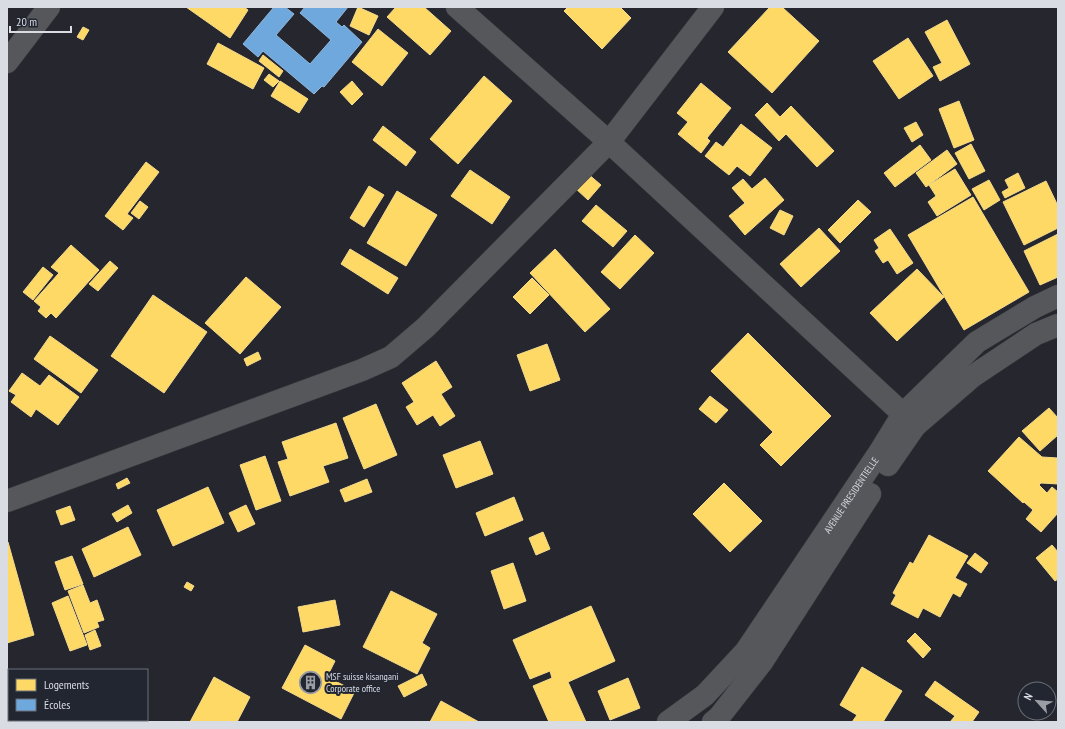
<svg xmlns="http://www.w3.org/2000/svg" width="1065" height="729" viewBox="0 0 1065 729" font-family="'PT Sans Narrow',sans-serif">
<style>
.homes{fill:#ffd966;stroke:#f4da8c}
.schools{fill:#6fa8dc;stroke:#8fb8de}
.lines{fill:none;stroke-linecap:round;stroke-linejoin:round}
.minor-casing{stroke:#404247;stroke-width:23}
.minor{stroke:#56575b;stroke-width:22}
.labels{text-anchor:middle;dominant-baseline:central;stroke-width:4;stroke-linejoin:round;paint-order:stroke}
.street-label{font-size:10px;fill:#d9dce3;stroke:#222631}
.poi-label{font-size:10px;fill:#d9dce3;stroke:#222631;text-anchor:start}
</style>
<rect width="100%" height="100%" fill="#26272e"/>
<g class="homes">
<path d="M186,7H244L248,10L230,38Z"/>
<path d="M358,7L378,16L369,35L350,26Z"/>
<path d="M396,7H424L451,31L430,55L387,17Z"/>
<path d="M568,7H620L631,18L602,49L564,11Z"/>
<path d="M770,7H782L819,41L772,93L728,52Z"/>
<path d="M947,20L970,64L940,81L933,67L942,63L925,32Z"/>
<path d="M83,27L89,30L83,40L77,37Z"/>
<path d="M378,29L408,53L382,86L352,62Z"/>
<path d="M908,38L933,76L899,99L873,61Z"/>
<path d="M218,43L264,68L253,89L207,64Z"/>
<path d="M263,55L283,71L279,77L259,61Z"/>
<path d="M269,74L279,81L273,87L264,80Z"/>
<path d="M484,76L512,101L458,164L430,139Z"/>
<path d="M280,81L308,99L299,113L271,96Z"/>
<path d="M352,81L363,94L352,105L340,92Z"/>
<path d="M701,83L731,108L707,138L710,141L701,153L678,134L688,122L677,113Z"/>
<path d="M959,101L974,140L954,148L939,109Z"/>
<path d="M767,103L780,117L791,106L834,151L817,167L786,134L779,141L755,115Z"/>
<path d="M916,122L923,135L912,142L904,128Z"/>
<path d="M741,124L772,148L750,176L737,166L729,175L705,156L716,142L723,147Z"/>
<path d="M383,126L416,152L406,166L373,140Z"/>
<path d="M971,144L985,171L969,179L955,153Z"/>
<path d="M920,145L931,160L895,187L884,173Z"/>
<path d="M947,150L957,164L926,187L916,173Z"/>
<path d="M146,162L159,172L127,214L133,218L123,230L105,216Z"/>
<path d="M955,169L971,195L937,216L928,202L936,196L929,185Z"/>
<path d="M470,170L510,197L492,224L451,196Z"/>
<path d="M587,173L601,185L588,200L574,187Z"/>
<path d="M1018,173L1025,188L1005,198L1002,192L1009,188L1005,180Z"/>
<path d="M765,178L784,200L745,235L729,216L745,203L732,188L743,179L752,189Z"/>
<path d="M989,180L1000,200L984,210L972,189Z"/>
<path d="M1046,181L1058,206V228L1024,245L1003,202Z"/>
<path d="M369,186L384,195L364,227L350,218Z"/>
<path d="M397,191L437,215L406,266L367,243Z"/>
<path d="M973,197L1029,292L964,330L908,235Z"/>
<path d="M858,200L871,212L840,243L828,230Z"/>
<path d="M140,201L148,207L139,219L131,213Z"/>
<path d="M596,205L627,231L613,247L582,221Z"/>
<path d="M780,210L793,216L784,235L770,228Z"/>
<path d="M819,228L840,251L801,287L780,264Z"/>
<path d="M890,229L913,263L897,274L888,260L883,263L875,251L879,248L874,240Z"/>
<path d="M1058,234V277L1040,285L1024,251Z"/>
<path d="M635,235L654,253L620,289L601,272Z"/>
<path d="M71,245L99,270L56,318L51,313L46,318L38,311L41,307L34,301L59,273L51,267Z"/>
<path d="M350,249L398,278L388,294L341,264Z"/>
<path d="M555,249L610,309L585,332L530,273Z"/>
<path d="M110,261L118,268L98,291L89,284Z"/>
<path d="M43,267L53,275L33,300L23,292Z"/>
<path d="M917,269L944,297L897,341L870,313Z"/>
<path d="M246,277L281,307L240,354L205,323Z"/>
<path d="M532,278L549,295L530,314L513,297Z"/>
<path d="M153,295L207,332L164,393L111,356Z"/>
<path d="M748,333L831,416L781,466L760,445L773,432L711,371Z"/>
<path d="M50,336L98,370L81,393L34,359Z"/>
<path d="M547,344L560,380L530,391L517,355Z"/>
<path d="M258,352L261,359L247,366L244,359Z"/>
<path d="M436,361L452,387L441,394L455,416L440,426L433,415L417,425L406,407L414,402L402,383Z"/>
<path d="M22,373L40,386L49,375L79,397L58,425L36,409L31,417L11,402L16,395L9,391Z"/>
<path d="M710,396L728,410L716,423L699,409Z"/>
<path d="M376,404L397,455L364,469L343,418Z"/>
<path d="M1049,408L1058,418V435L1040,451L1022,431Z"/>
<path d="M336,423L348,458L323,466L329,482L290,496L278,462L288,459L282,442Z"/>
<path d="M1019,437L1042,457L1058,458V484L1041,483L1039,485L1047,493L1052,487L1058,492V513L1041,532L1026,519L1033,510L1024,502L1023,503L988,471Z"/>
<path d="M480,441L493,474L456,488L443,455Z"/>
<path d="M265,456L281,501L256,510L240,465Z"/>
<path d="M127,478L130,483L118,489L116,484Z"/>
<path d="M367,479L372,492L345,502L340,490Z"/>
<path d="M724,483L762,521L730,552L693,514Z"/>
<path d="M208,487L224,523L173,546L157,510Z"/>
<path d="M514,497L523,520L485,536L476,513Z"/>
<path d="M128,505L132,513L117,522L112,514Z"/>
<path d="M246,505L255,524L238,532L229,513Z"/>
<path d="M70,506L75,520L61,525L56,511Z"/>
<path d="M128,527L141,555L94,577L82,549Z"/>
<path d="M543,532L550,549L536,555L529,538Z"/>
<path d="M929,535L968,556L955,578L967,584L960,597L953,593L940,617L923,608L918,618L891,604L896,595L893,593L910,562L913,564Z"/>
<path d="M8,542L34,635L7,643V543Z"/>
<path d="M1052,545L1058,552V579L1055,581L1036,558Z"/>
<path d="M975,553L988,563L981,573L967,563Z"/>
<path d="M72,556L83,584L65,590L55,562Z"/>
<path d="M513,563L526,601L504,609L491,571Z"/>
<path d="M187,582L194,586L191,591L184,587Z"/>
<path d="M83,585L90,603L97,600L104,620L97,622L99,627L84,633L68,591Z"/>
<path d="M391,591L437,614L422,643L430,648L417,674L363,647Z"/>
<path d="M68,596L87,645L70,651L52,603Z"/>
<path d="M335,600L340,625L303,632L298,607Z"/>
<path d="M591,606L615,661L568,682L586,722H549L533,686L552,678L550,671L530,679L513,640Z"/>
<path d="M95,630L101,646L90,650L85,635Z"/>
<path d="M915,633L931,649L923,658L907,641Z"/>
<path d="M305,645L335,661L327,677L355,691L341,719L282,688Z"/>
<path d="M862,667L902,691L883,722H852L857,715L840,705Z"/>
<path d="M422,674L427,685L404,697L398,686Z"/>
<path d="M214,677L250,697L237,722H190Z"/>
<path d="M628,678L640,708L610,720L598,691Z"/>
<path d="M935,681L979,712L972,722H950L955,716L925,695Z"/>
<path d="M441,701L479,722H430Z"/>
<path d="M106,720H124L128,722H105Z"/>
</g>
<path class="schools" d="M274,7H285L294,14L276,35L310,64L331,40L300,13L305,7H348L336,22L342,27L344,25L362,42L324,87L322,86L314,94L263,51L258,57L243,44Z"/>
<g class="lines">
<defs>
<g id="minor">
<path d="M457,7L609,142L903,414L915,426"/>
<path d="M7,62L49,7"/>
<path d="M888,465L915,426L973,376L1036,334L1058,325"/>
<path d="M7,501L362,370L391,357L426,327L609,142L713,7"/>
<path id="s1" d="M668,722L705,695L746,651L879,453L903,414L977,342L1035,307L1058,296"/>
<path d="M713,722L719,717L762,662L870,494"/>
</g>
</defs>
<use href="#minor" class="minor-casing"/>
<use href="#minor" class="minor"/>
</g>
<defs>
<symbol id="building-ring" viewBox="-11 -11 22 22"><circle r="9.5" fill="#222631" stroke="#9a9da4" stroke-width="1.5"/><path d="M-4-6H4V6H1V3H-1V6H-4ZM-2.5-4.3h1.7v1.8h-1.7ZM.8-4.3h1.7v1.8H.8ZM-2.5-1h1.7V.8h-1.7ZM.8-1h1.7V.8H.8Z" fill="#9a9da4"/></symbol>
</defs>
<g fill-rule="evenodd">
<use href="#building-ring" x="298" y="670" width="25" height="25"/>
</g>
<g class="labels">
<g class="street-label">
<text stroke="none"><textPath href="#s1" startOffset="294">AVENUE PRESIDENTIELLE</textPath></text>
</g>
<g class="poi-label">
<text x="326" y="676">MSF suisse kisangani<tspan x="326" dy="12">Corporate office</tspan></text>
</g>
</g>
<rect width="1065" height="729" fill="none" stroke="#d9dce3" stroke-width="16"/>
<rect x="8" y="669" width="140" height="52" fill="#222631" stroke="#6b6f78"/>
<rect x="16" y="679" width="20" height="12" fill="#ffd966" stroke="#6b6f78"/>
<text x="44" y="689" font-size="12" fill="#d9dce3">Logements</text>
<rect x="16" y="699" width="20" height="12" fill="#6fa8dc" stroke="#6b6f78"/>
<text x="44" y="709" font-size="12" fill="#d9dce3">Écoles</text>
<g transform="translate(1037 701) rotate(297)"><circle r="19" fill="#222631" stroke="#6b6f78"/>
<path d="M0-3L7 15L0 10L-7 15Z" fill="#9a9da4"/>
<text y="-6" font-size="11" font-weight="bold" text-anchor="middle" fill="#d9dce3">N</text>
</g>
<path d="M10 26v6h61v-6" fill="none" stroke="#d9dce3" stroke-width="2"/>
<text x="16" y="26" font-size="12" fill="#d9dce3" stroke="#222631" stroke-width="3" paint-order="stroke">20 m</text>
</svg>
